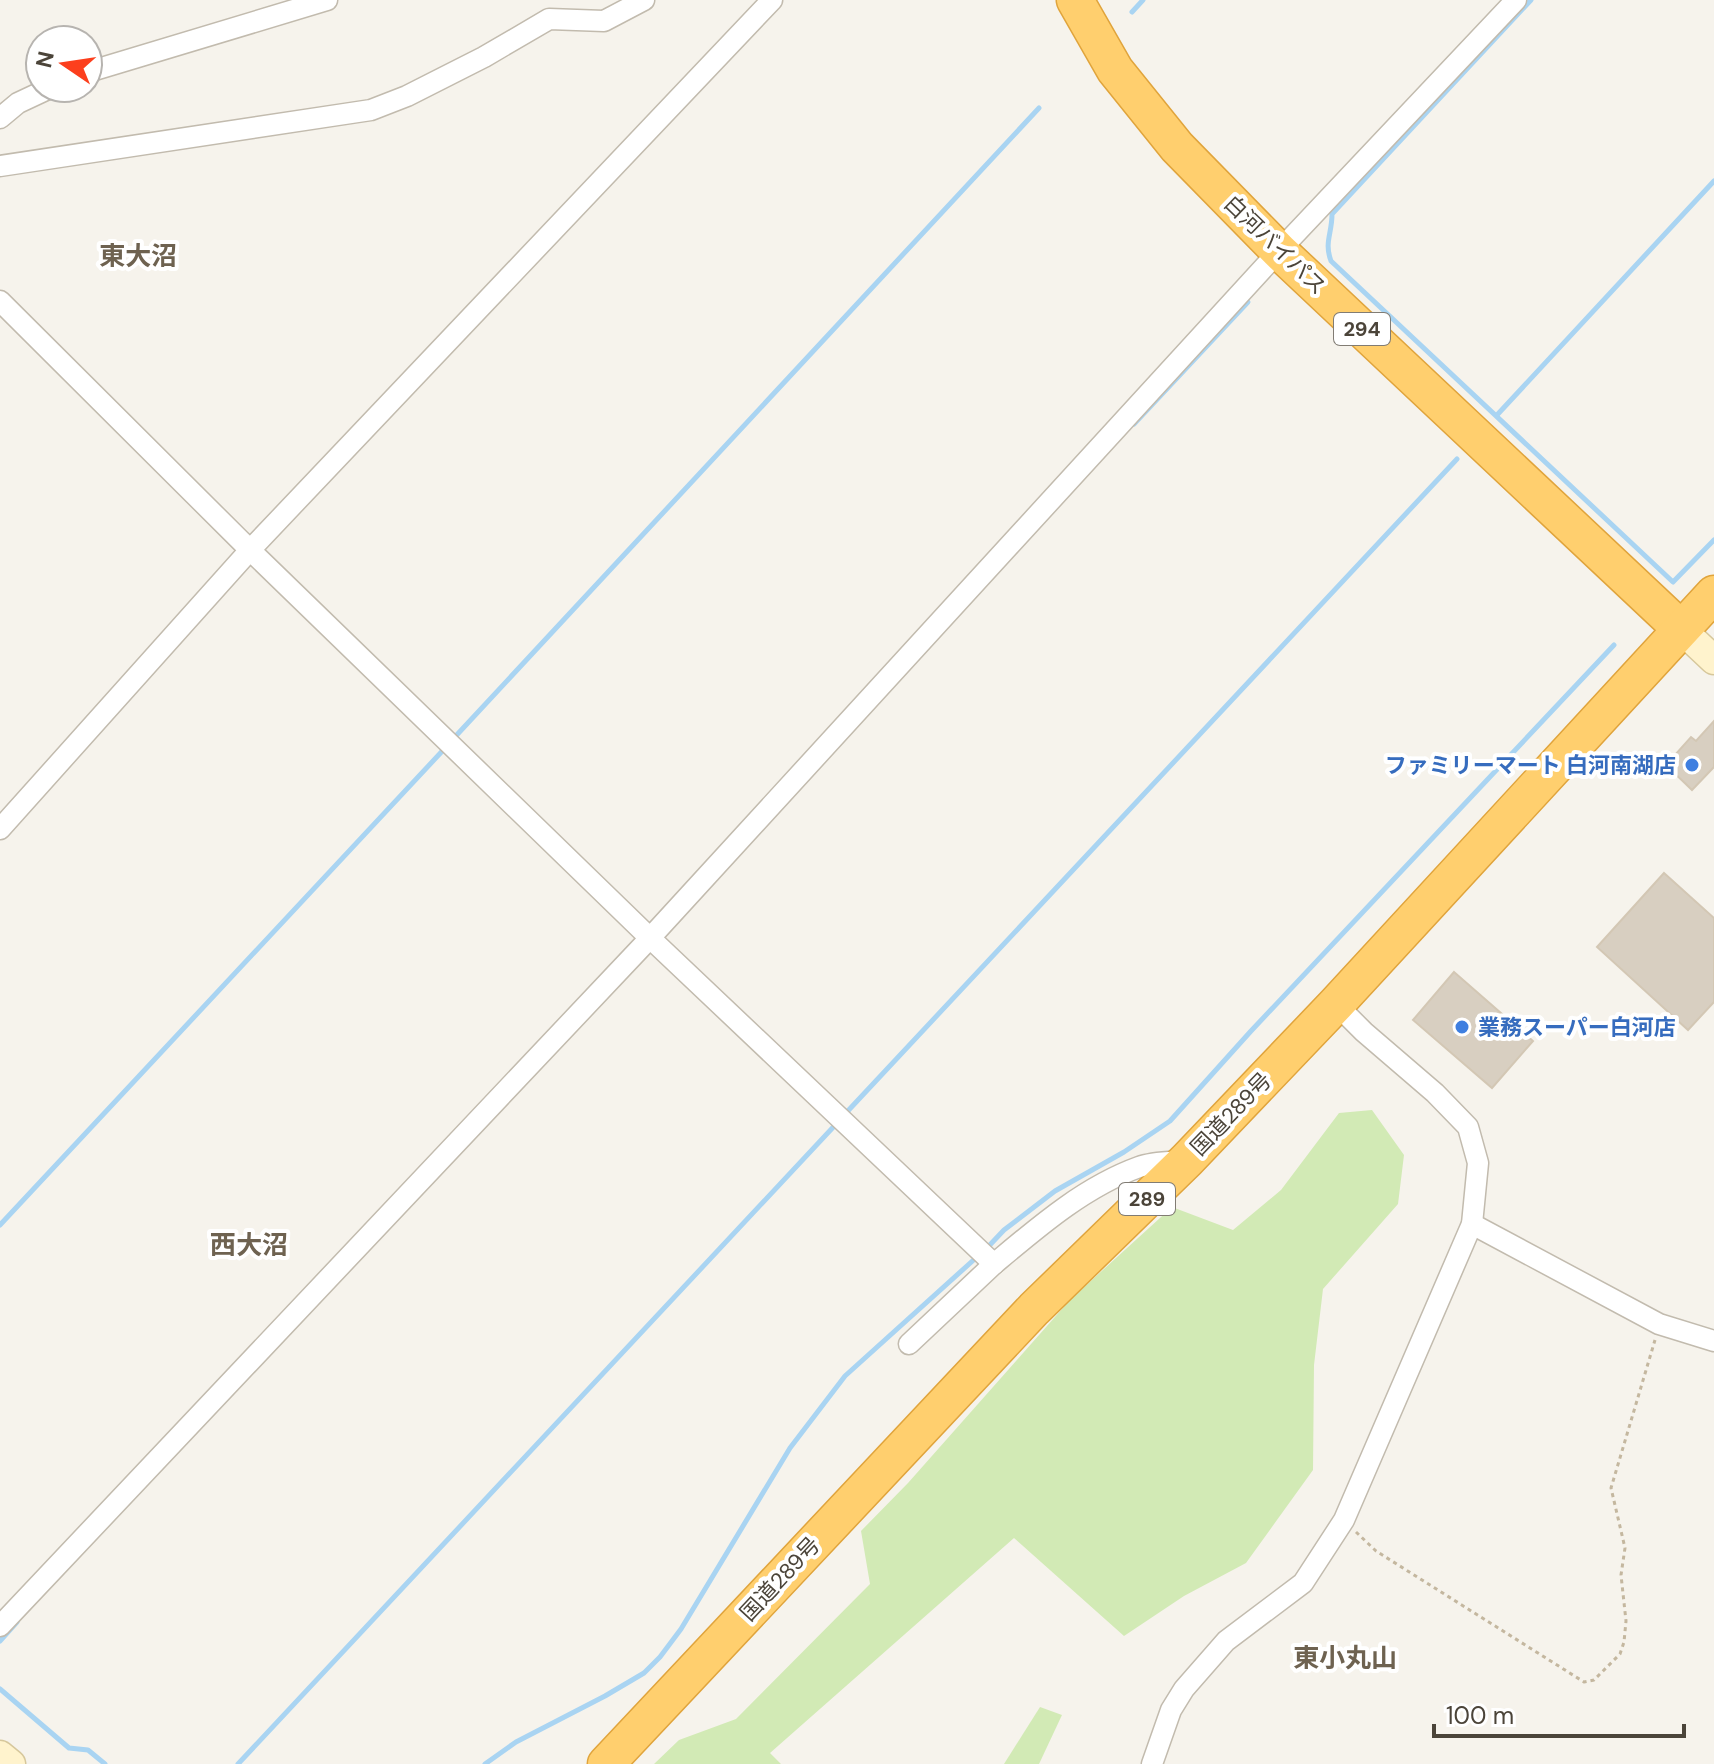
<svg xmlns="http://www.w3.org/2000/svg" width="1714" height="1764" viewBox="0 0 1714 1764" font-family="'DM Sans','Noto Sans JP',sans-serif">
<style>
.green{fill:#d2eab5}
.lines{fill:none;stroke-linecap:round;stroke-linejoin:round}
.stream{stroke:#a9d4f2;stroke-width:5}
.building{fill:#d8cfc1;stroke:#d3c7b4;stroke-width:2}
.street-casing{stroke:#c2bbae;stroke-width:23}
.secondary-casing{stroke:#d6c79b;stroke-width:31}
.highway-casing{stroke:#e0a43c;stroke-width:39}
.path{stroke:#c4b79f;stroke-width:3;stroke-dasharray:4 4;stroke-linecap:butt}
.street{stroke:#fff;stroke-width:20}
.secondary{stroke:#fff3cd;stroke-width:28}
.highway{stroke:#ffcf6e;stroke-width:36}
.shop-dot{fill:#3f7fe0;stroke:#fff;stroke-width:3}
.labels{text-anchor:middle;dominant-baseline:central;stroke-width:8;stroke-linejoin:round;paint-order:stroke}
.shield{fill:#fff;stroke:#817c74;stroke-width:2}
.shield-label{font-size:20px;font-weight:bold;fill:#4b4439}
.street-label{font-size:22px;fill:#4b4439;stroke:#fff}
.shop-label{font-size:22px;font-weight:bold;fill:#366cbe;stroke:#fff;text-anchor:end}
.quarter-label{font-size:26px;font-weight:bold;fill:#6e6250;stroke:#fff}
</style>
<rect width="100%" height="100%" fill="#f6f3ec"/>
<g class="green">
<path d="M1372,1110L1404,1155L1398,1204L1323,1289L1314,1365L1313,1470L1246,1563L1184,1596L1124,1636L1014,1538L770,1753L781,1764H654L679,1740L736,1719L870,1584L861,1531L908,1483L1070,1300L1172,1207L1233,1230L1281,1190L1339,1113Z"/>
<path d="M1040,1707L1062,1715L1039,1764H1004Z"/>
</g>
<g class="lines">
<g class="stream">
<path d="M1531,0L1332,214C1332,234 1324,242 1331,261L1673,582L1714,540"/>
<path d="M1132,12L1143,0"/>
<path d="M1497,415L1714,181"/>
<path d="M1134,424L1248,302"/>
<path d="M453,739L1039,108"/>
<path d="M845,1114L1457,459"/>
<path d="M0,1225L447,746"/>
<path d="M986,1249L1004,1230L1055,1191L1124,1152L1170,1121L1251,1031L1614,645"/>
<path d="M0,1641L17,1622"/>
<path d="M0,1689L69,1748L88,1750L105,1764"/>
<path d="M238,1764L838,1122"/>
<path d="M485,1764L516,1742L605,1696L644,1673L660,1657L681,1629L790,1448L845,1376L978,1256"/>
</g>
</g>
<g class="building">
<path d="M1714,721V767L1692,790L1666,765L1691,737L1696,741Z"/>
<path d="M1664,873L1714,918V1002L1688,1030L1597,947Z"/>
<path d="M1454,972L1533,1041L1492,1088L1413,1020Z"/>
</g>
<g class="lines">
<defs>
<g id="street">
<path d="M88,72L327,0"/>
<path d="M0,118L18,103L50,88"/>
<path d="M0,166L371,110L407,96L484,57L549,19L604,21L644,0"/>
<path d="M0,301L250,550L650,938L994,1264C1038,1227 1084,1187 1139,1167C1152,1162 1169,1162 1183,1161"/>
<path d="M0,829L250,550L772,0"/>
<path d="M1472,1224L1659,1324L1714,1341"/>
<path d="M909,1344L994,1264"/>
<path d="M0,1626L650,938L1279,251L1516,0"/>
<path d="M1152,1764L1171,1710L1184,1689L1226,1641L1303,1583L1344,1520L1472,1224L1478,1163L1468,1127L1435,1093L1364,1032L1336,1004"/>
</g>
<g id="secondary">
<path d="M1681,629L1714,660"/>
<path d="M0,1755L11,1764"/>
</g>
<g id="highway">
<path d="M1075,0L1115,70L1177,147L1279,251L1681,629"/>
<path d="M606,1764L1034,1309L1187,1160L1336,1004L1714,594"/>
</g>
</defs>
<use href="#street" class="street-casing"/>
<use href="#secondary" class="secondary-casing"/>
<use href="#highway" class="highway-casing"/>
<path class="path" d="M1356,1532L1376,1551L1584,1682L1594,1680L1620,1654L1624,1642L1626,1621L1621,1575L1625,1548L1611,1488L1655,1340"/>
<use href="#street" class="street"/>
<use href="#secondary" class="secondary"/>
<use href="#highway" class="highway"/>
</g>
<g class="shop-dot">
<circle cx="1692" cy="765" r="8"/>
<circle cx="1462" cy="1027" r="8"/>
</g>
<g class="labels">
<g class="shield">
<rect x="1334" y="313" width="56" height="32" rx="6"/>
<rect x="1119" y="1183" width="56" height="32" rx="6"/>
</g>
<g class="shield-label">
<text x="1362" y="329">294</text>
<text x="1147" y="1199">289</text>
</g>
<g class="street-label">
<text transform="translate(1275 245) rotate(44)">白河バイパス</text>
<text transform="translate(1231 1114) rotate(-46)">国道289号</text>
<text transform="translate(780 1579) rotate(-47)">国道289号</text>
</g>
<g class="shop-label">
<text x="1676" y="765">ファミリーマート 白河南湖店</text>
<text x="1478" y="1027" text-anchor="start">業務スーパー白河店</text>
</g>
<g class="quarter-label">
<text x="138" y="256">東大沼</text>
<text x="249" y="1245">西大沼</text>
<text x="1345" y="1658">東小丸山</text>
</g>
</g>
<g transform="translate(64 64) rotate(283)"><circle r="38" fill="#ffffff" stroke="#b7b4b0" stroke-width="2"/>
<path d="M0-6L14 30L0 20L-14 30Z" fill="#fc3f1d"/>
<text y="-12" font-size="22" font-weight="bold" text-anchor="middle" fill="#4b4439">N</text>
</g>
<path d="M1434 1724v12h250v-12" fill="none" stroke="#4b4439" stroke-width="4"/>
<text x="1446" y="1724" font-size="24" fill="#4b4439" stroke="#ffffff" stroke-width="6" paint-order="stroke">100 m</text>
</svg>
